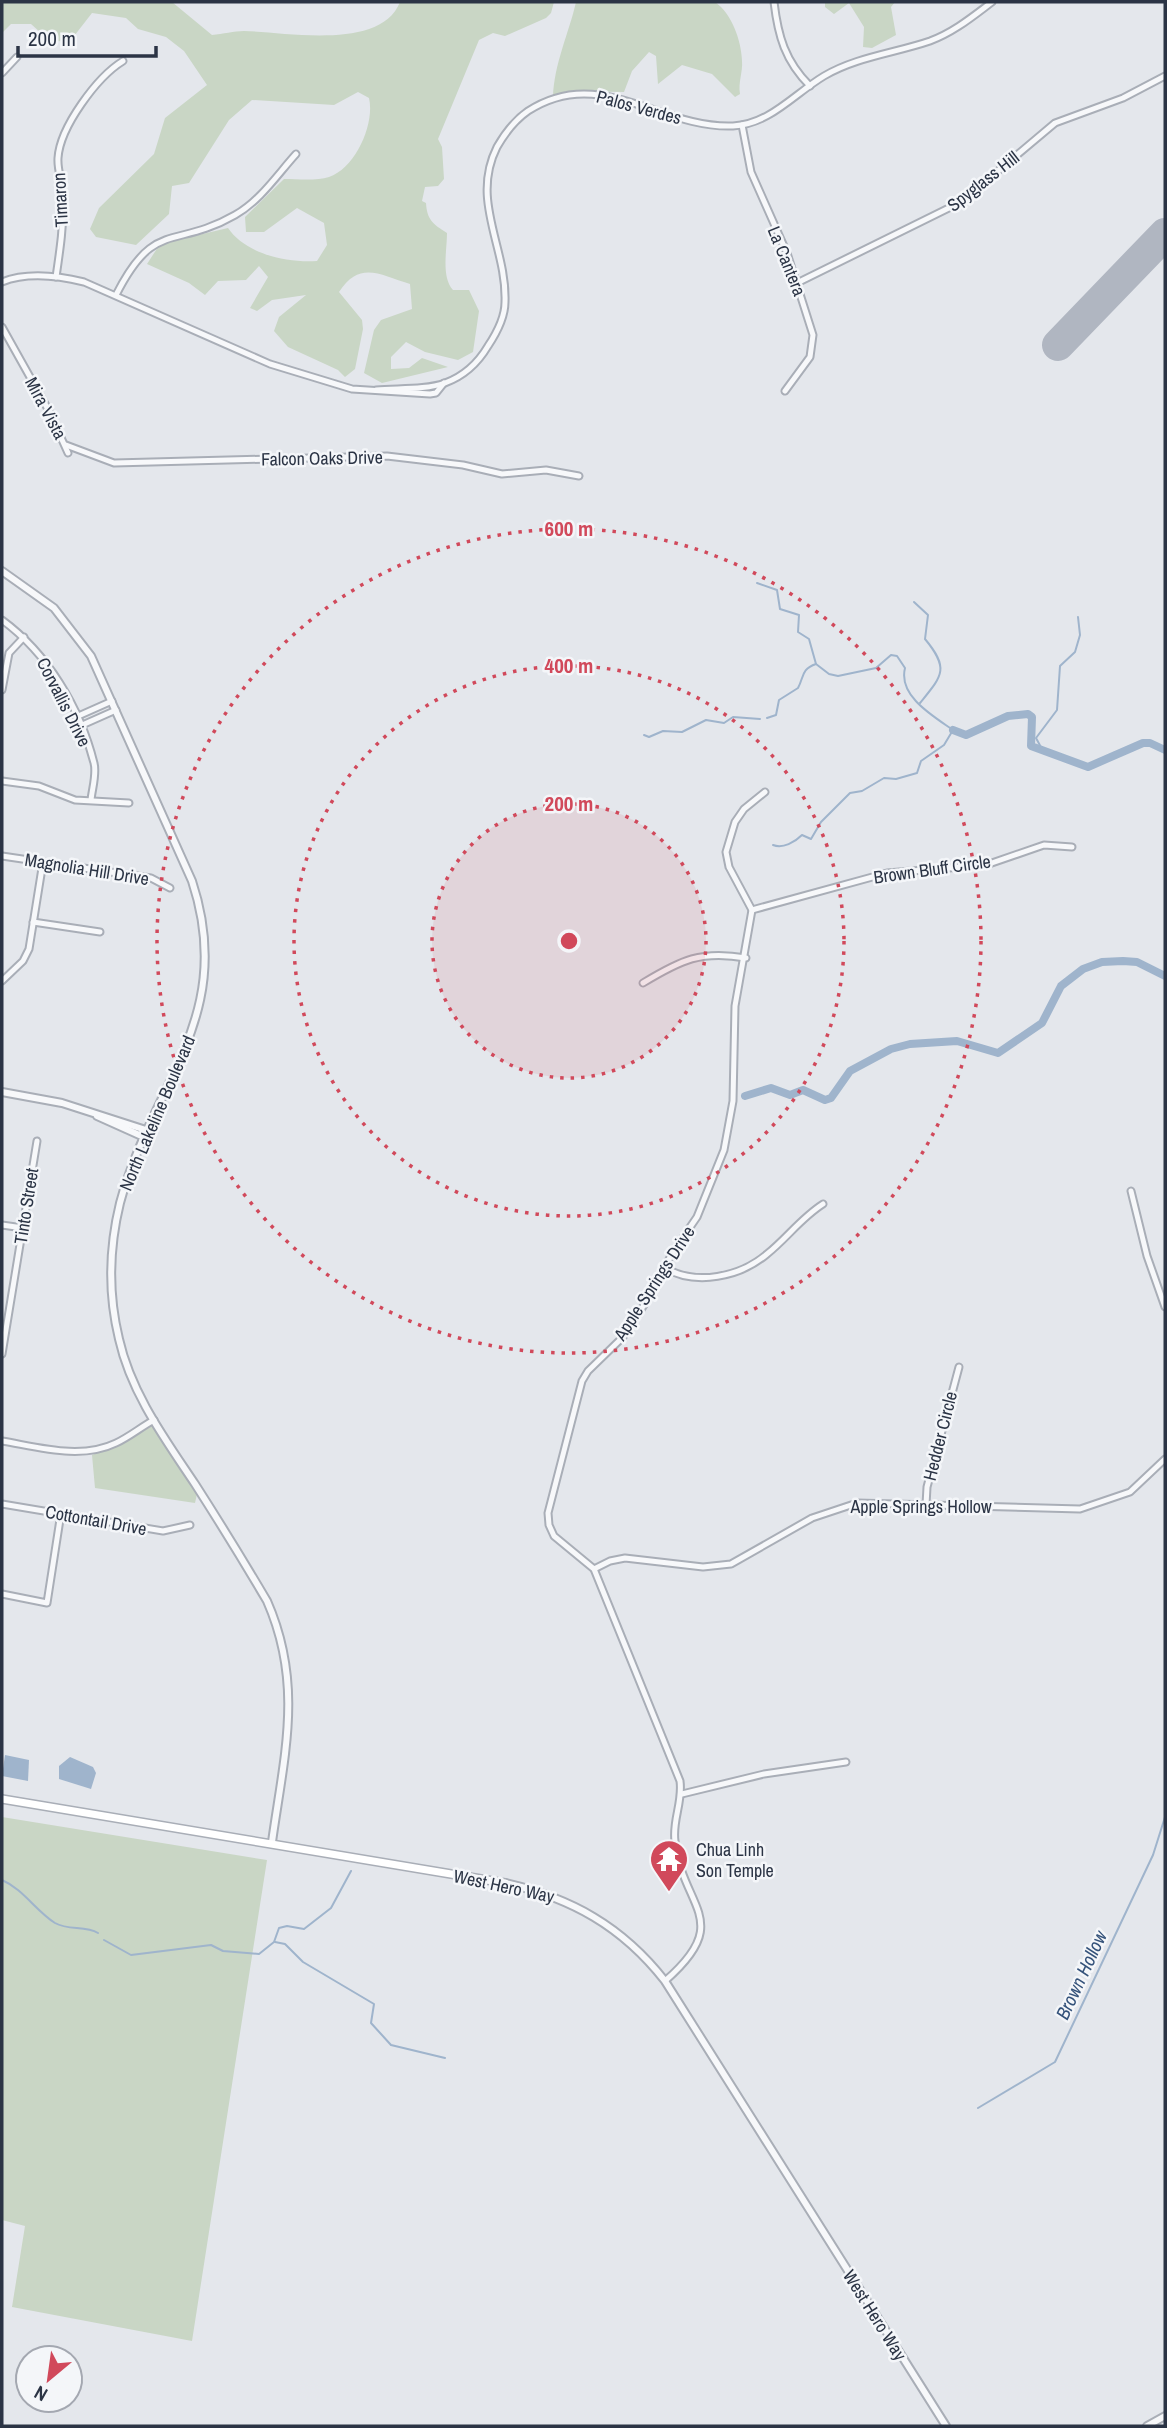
<svg xmlns="http://www.w3.org/2000/svg" width="1167" height="2428" viewBox="0 0 1167 2428" font-family="'Archivo Narrow',sans-serif">
<style>
.green{fill:#c9d6c5}
.water{fill:#9fb4cc}
.lines{fill:none;stroke-linecap:round;stroke-linejoin:round}
.stream{stroke:#9fb4cc;stroke-width:2}
.river{stroke:#9fb4cc;stroke-width:8}
.runway{stroke:#b0b6c1;stroke-width:32}
.minor-casing{stroke:#a9aeb7;stroke-width:9}
.tertiary-casing{stroke:#a9aeb7;stroke-width:10}
.secondary-casing{stroke:#a9aeb7;stroke-width:10}
.minor{stroke:#f7f8fa;stroke-width:5}
.tertiary{stroke:#f7f8fa;stroke-width:6}
.secondary{stroke:#fff;stroke-width:7}
.ring{fill:none;stroke:#d1495b;stroke-width:3.5;stroke-dasharray:3.5 7}
.labels{text-anchor:middle;dominant-baseline:central;stroke-width:5;stroke-linejoin:round;paint-order:stroke}
.street-label{font-size:18px;fill:#2b3445;stroke:#f4f6f9}
.poi-label{font-size:18px;fill:#2b3445;stroke:#f4f6f9;text-anchor:start}
.water-label{font-size:19px;font-style:italic;fill:#34527a;stroke:#f4f6f9}
.centre{fill:#d1495b;stroke:#f4f6f9;stroke-width:3.5}
.ring-label{font-size:21px;text-anchor:middle;font-weight:bold;fill:#d1495b;stroke:#f4f6f9;stroke-width:5;stroke-linejoin:round;paint-order:stroke}
</style>
<rect width="100%" height="100%" fill="#e4e7ec"/>
<g class="green">
<path d="M2,2H172L212,35C223,34 234,31 244,31C285,32 381,51 400,2H554L551,13L546,18L505,36L493,33L479,40L438,139L442,147L444,179L438,186L425,187L422,201L426,203C427,220 433,224 447,233C447,250 441,277 453,290H469L479,311L473,352L458,360L425,352L406,342L391,357V369L409,368L422,358L448,367L382,383L364,373L374,330L381,320L412,309L410,284C380,275 360,260 339,292L362,320L363,329L355,369L345,377L338,370L288,347L274,331L279,317L306,295L272,300L257,311L250,308L268,277L259,266L246,280L218,281L205,295L189,283L147,264L160,244L228,228C246,254 286,263 317,261L327,245L324,223L297,208L264,232H246L245,217L284,179C297,179 317,181 329,177C356,168 375,123 369,98L358,92L334,105L252,100L229,120L189,183L172,186L169,214L136,245L96,237L90,229L99,208L154,154L165,118L207,85L184,51L166,37L138,29L126,18L92,13L71,40L51,42L31,24H11L2,33Z"/>
<path d="M576,2H715C732,14 741,40 742,61C743,72 738,82 740,94L735,97L712,74L682,65L658,84L656,56L649,52L632,71L624,92L567,91L553,97C554,64 569,33 576,2Z"/>
<path d="M825,2H895L891,7L896,35L872,48L863,47L864,27L849,3L834,14L825,7Z"/>
<path d="M152,1426L197,1494L195,1503L95,1488L92,1455L122,1444Z"/>
<path d="M2,1817L267,1860L192,2341L12,2307L25,2226L2,2220Z"/>
</g>
<g class="water">
<path d="M5,1755L29,1760L28,1781L2,1776Z"/>
<path d="M70,1757L93,1767L96,1773L91,1789L59,1779V1766Z"/>
</g>
<g class="lines">
<g class="stream">
<path d="M757,583L777,590L780,609L799,615L798,632L809,639L816,664"/>
<path d="M914,602L928,615L925,639C950,669 942,676 920,703"/>
<path d="M767,718L776,715L779,700L798,688C804,677 801,669 816,664L829,674L838,676L876,668L891,655L897,656L905,668C898,696 933,716 953,730L944,745L921,761L917,773L896,779L884,778L862,791L850,793L821,822L811,839L802,835C795,842 783,849 773,845"/>
<path d="M644,735L649,737L663,731L682,732L706,720L724,723L733,717L760,719"/>
<path d="M1043,751L1036,738L1057,710L1060,666L1075,652L1080,635L1078,617"/>
<path d="M2,1880C23,1889 36,1911 55,1923C69,1931 85,1925 98,1933"/>
<path d="M104,1940L131,1955L211,1945L223,1951L259,1954L274,1942L279,1928L287,1926L304,1929L331,1908L351,1871"/>
<path d="M275,1942L285,1944L303,1962L374,2004L371,2023L391,2045L445,2058"/>
<path d="M978,2108L1055,2062L1153,1855L1165,1817"/>
</g>
<g class="river">
<path d="M953,730L966,735L1008,716L1028,714L1032,717L1031,746L1088,767L1143,743H1150L1165,750"/>
<path d="M745,1096L771,1088L790,1095L803,1090L825,1100L831,1098L850,1071L891,1049L910,1044L957,1041L998,1053L1042,1023L1061,986L1083,969L1102,962L1123,961L1137,962L1165,976"/>
</g>
<path class="runway" d="M1058,345L1165,234"/>
<defs>
<g id="minor">
<path d="M774,2C778,36 785,61 810,86"/>
<path d="M2,73L17,57"/>
<path d="M742,125L751,172L787,253L813,335L810,357L785,391"/>
<path d="M56,277C60,250 64,223 63,196C63,183 57,171 58,158C60,127 97,77 123,61"/>
<path d="M2,282C27,272 59,276 84,282L270,364L352,389L430,394L436,393L444,383"/>
<path d="M797,283L961,202L1055,123L1123,98L1165,76"/>
<path d="M116,295C155,218 174,250 235,215C260,201 277,175 296,154"/>
<path d="M2,327L49,411L68,453"/>
<path d="M376,390C398,388 425,390 445,383C464,376 478,363 488,346C496,334 505,317 505,302C507,247 470,201 497,147C505,133 515,120 528,111C600,64 660,129 733,126C770,124 794,94 824,76C856,57 895,53 930,41C954,32 972,17 992,2"/>
<path d="M66,445L114,463L387,456L463,465L502,474L546,470L579,476"/>
<path d="M2,620C47,653 80,707 94,763C97,774 92,789 91,800"/>
<path d="M2,690L9,653L24,637"/>
<path d="M76,717L112,701"/>
<path d="M80,726L116,710"/>
<path d="M2,781L39,786L75,800L129,803"/>
<path d="M2,856L151,878L170,888"/>
<path d="M752,910L887,873L986,865L1044,845L1072,847"/>
<path d="M33,922L100,932"/>
<path d="M2,981L23,961L29,949L43,862"/>
<path d="M643,983C681,960 701,950 746,958"/>
<path d="M1131,1191L1147,1256L1165,1307"/>
<path d="M2,1225L23,1228"/>
<path d="M665,1268C696,1286 740,1277 767,1254C787,1238 801,1218 823,1204"/>
<path d="M2,1354L37,1141"/>
<path d="M2,1441C38,1447 81,1460 116,1443C129,1437 141,1427 154,1420"/>
<path d="M2,1504L163,1531L190,1525"/>
<path d="M926,1505L927,1487L959,1367"/>
<path d="M594,1569L610,1561L625,1558L703,1567L731,1564L812,1518L857,1503L1080,1509L1130,1492L1165,1459"/>
<path d="M2,1594L47,1603L61,1513"/>
<path d="M682,1794L764,1774L846,1762"/>
<path d="M665,1981C735,1920 682,1908 675,1841C672,1821 683,1802 680,1781L594,1569L554,1536L549,1525L548,1513L582,1381L588,1371L623,1337L644,1305L673,1252L697,1217L724,1150L733,1101L735,1006L752,910L729,867L726,852L735,822L744,809L765,792"/>
</g>
<g id="tertiary">
<path d="M2,571L54,608L91,656L192,881C237,1017 152,1083 120,1203C109,1248 108,1294 119,1339C131,1393 165,1439 195,1484C220,1523 244,1562 267,1601C304,1685 284,1756 272,1842"/>
<path d="M2,1092L62,1103L149,1131"/>
<path d="M97,1116L146,1138"/>
<path d="M505,1883C571,1898 622,1926 665,1981L946,2426"/>
<path d="M1147,2426L1165,2416"/>
</g>
<path id="secondary" d="M2,1799L505,1883"/>
</defs>
<use href="#minor" class="minor-casing"/>
<use href="#tertiary" class="tertiary-casing"/>
<use href="#secondary" class="secondary-casing"/>
<use href="#minor" class="minor"/>
<use href="#tertiary" class="tertiary"/>
<use href="#secondary" class="secondary"/>
</g>
<circle cx="569" cy="941" r="137" fill="#d1495b" fill-opacity=".12"/>
<g class="ring">
<circle cx="569" cy="941" r="137"/>
<circle cx="569" cy="941" r="275"/>
<circle cx="569" cy="941" r="412"/>
</g>
<defs>
<symbol id="temple-pin" viewBox="-11 -11 22 30"><path d="M0 17L-7.5 6A9.5 9.5 0 1 1 7.5 6Z" fill="#d1495b" stroke="#f4f6f9"/><path d="M0-6L5-2H3V0L6.5 2.5H4V6H1.5V3h-3V6H-4V2.5H-6.5L-3 0V-2H-5Z" fill="#fff"/></symbol>
</defs>
<g fill-rule="evenodd">
<use href="#temple-pin" x="647" y="1837" width="44" height="60"/>
</g>
<g class="labels">
<g class="street-label">
<text transform="translate(639 107) rotate(15)">Palos Verdes</text>
<text transform="translate(983 181) rotate(-38)">Spyglass Hill</text>
<text transform="translate(60 200) rotate(-93)">Timaron</text>
<text transform="translate(787 261) rotate(68)">La Cantera</text>
<text transform="translate(46 408) rotate(62)">Mira Vista</text>
<text transform="translate(322 458) rotate(-1)">Falcon Oaks Drive</text>
<text transform="translate(64 702) rotate(63)">Corvallis Drive</text>
<text transform="translate(87 869) rotate(9)">Magnolia Hill Drive</text>
<text transform="translate(932 869) rotate(-8)">Brown Bluff Circle</text>
<text transform="translate(157 1113) rotate(-67)">North Lakeline Boulevard</text>
<text transform="translate(26 1206) rotate(-81)">Tinto Street</text>
<text transform="translate(654 1283) rotate(-57)">Apple Springs Drive</text>
<text transform="translate(940 1436) rotate(-76)">Hedder Circle</text>
<text x="921" y="1506">Apple Springs Hollow</text>
<text transform="translate(96 1520) rotate(10)">Cottontail Drive</text>
<text transform="translate(504 1886) rotate(12)">West Hero Way</text>
<text transform="translate(875 2315) rotate(58)">West Hero Way</text>
</g>
<g class="poi-label">
<text x="696" y="1849">Chua Linh<tspan x="696" dy="21">Son Temple</tspan></text>
</g>
<g class="water-label">
<text transform="translate(1081 1975) rotate(-65)">Brown Hollow</text>
</g>
</g>
<circle cx="569" cy="941" r="10" class="centre"/>
<g class="ring-label">
<text x="569" y="536">600 m</text>
<text x="569" y="673">400 m</text>
<text x="569" y="811">200 m</text>
</g>
<rect width="1167" height="2428" fill="none" stroke="#2b3445" stroke-width="7"/>
<g transform="translate(49 2379) rotate(209)"><circle r="33" fill="#f4f6f9" stroke="#a4a8b1" stroke-width="2"/>
<path d="M0-5L12 26L0 18L-12 26Z" fill="#d1495b"/>
<text y="-10" font-size="19" font-weight="bold" text-anchor="middle" fill="#2b3445">N</text>
</g>
<path d="M18 46v10h138v-10" fill="none" stroke="#2b3445" stroke-width="3.5"/>
<text x="28" y="46" font-size="21" fill="#2b3445" stroke="#f4f6f9" stroke-width="5" paint-order="stroke">200 m</text>
</svg>
